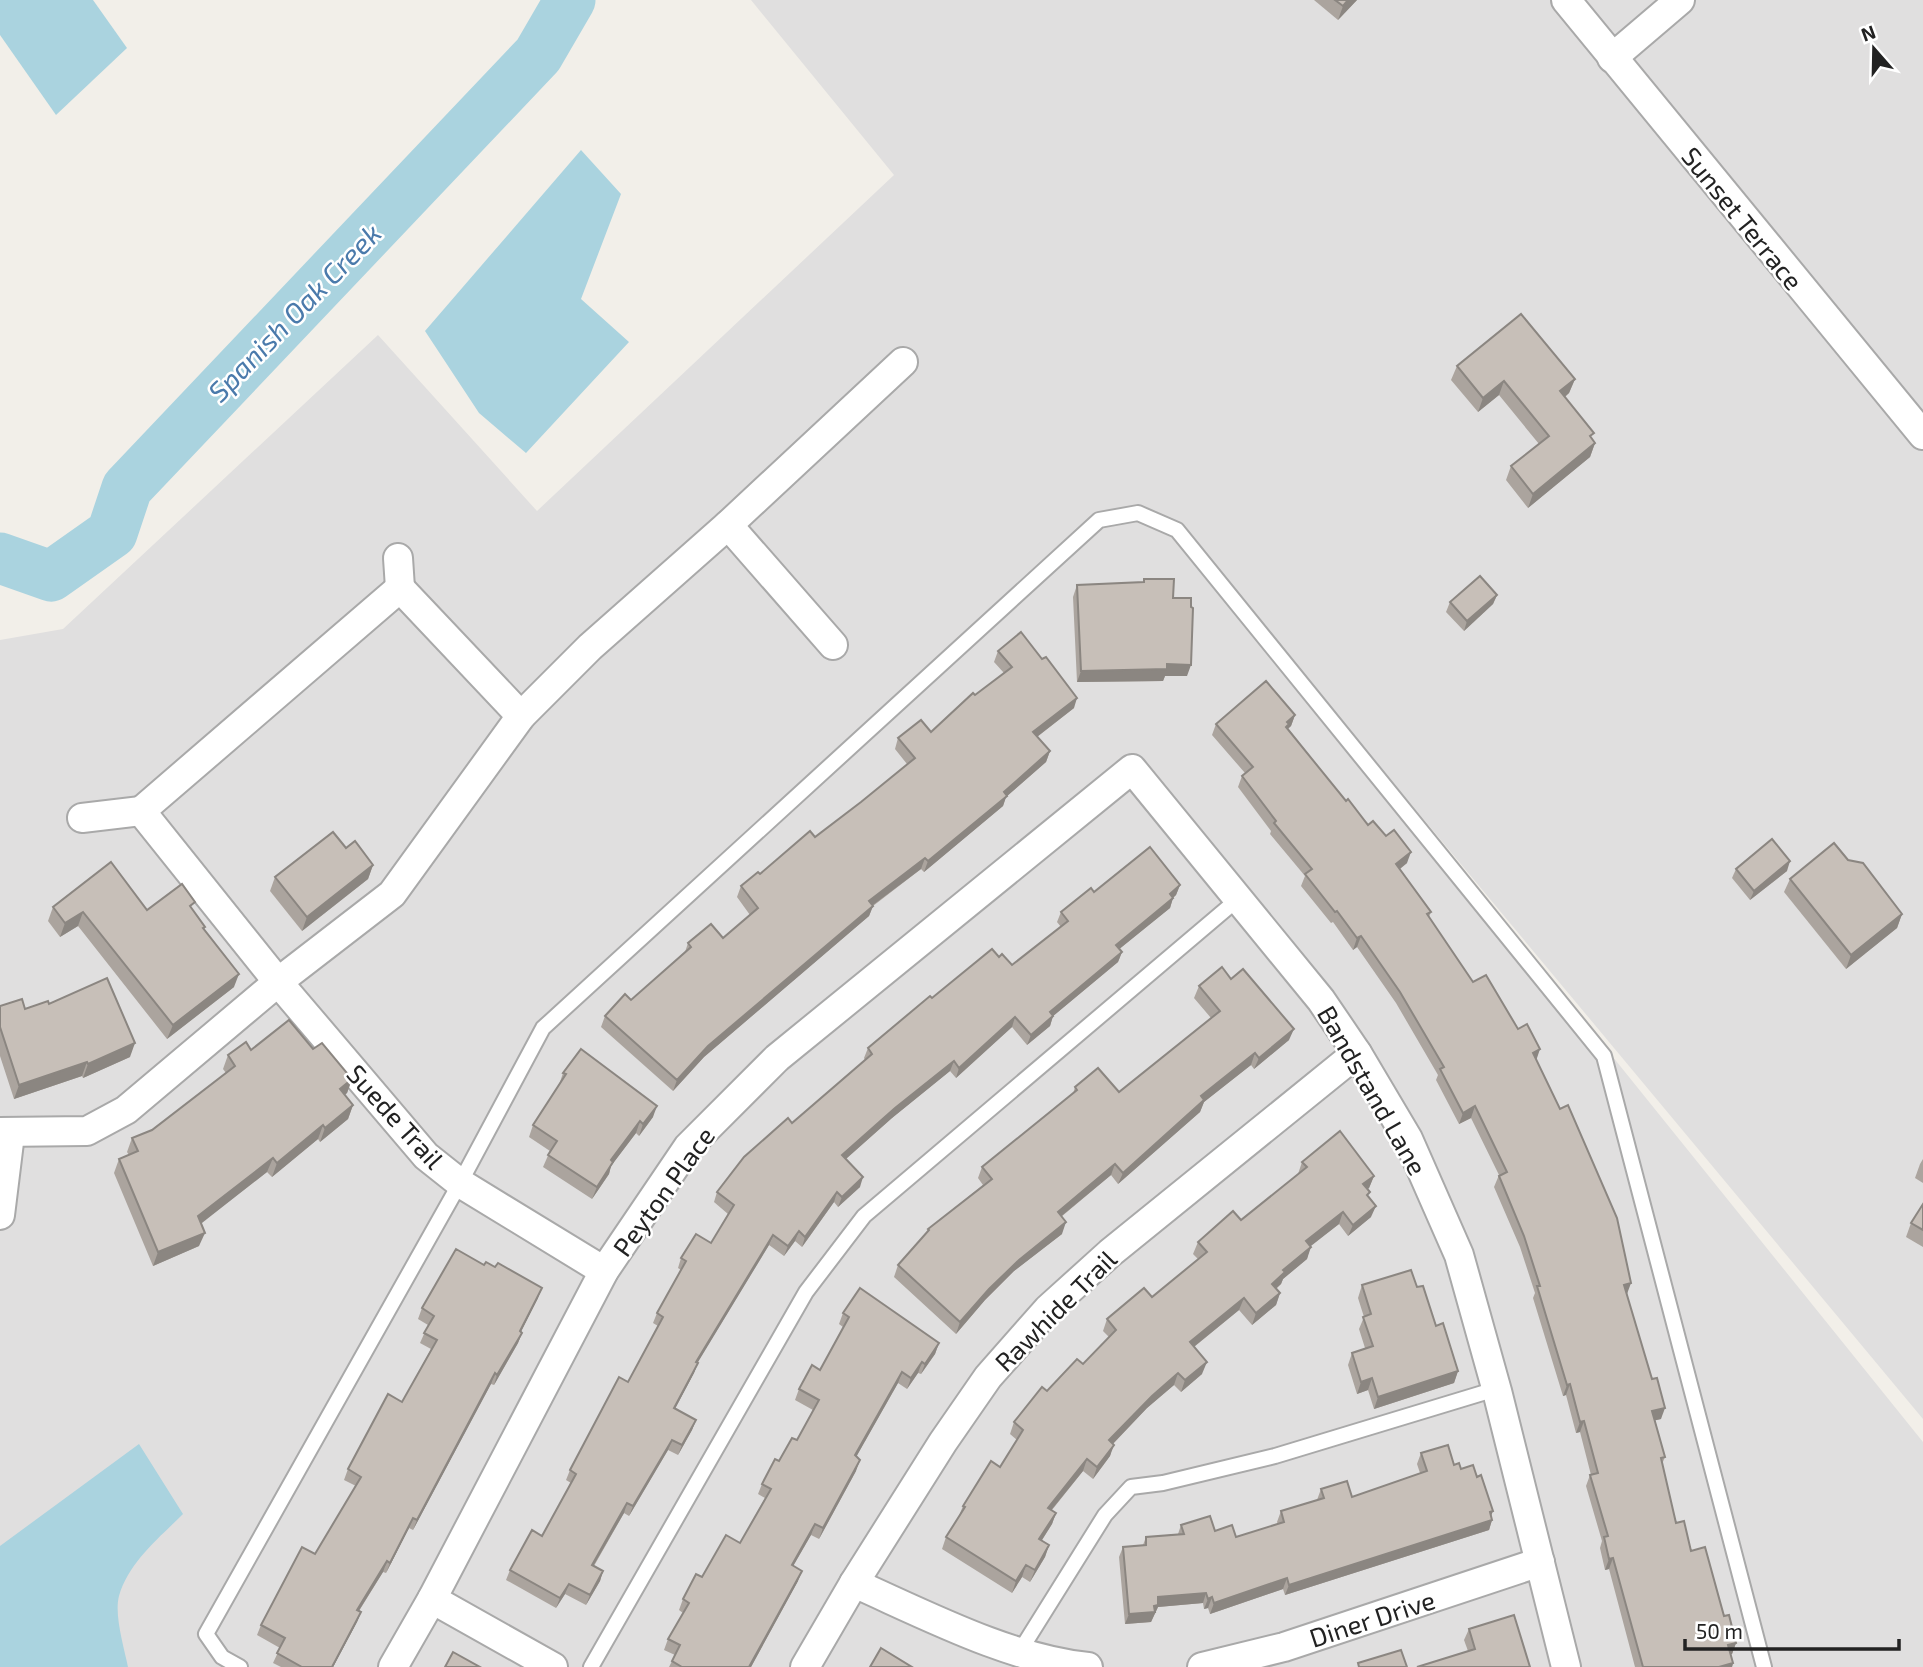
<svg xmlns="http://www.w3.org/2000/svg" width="1923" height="1667" viewBox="0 0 1923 1667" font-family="'Exo 2',sans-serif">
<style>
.residential{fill:#e0dfdf}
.water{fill:#aad3df}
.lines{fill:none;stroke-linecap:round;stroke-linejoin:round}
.river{stroke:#aad3df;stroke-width:51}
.lane-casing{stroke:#a9a9a9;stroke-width:18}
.street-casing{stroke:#a9a9a9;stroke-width:32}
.lane{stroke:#fff;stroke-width:14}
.street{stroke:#fff;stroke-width:28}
.wall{fill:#aba49e}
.shaded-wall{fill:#8b8681}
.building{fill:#c7bfb8;stroke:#8b8681;stroke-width:2}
.labels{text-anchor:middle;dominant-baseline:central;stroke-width:5;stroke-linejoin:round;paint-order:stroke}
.street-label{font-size:26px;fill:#222;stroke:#fff}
.water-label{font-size:28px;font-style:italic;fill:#4a7aab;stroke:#fff}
</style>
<rect width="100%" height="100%" fill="#f2efe9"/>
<path class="residential" d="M751,0H1923V1419L1360,743L1923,1442V1667H0V640L63,629L378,335L537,511L894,175Z"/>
<g class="water">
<path d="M0,0H93L127,48L56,115L0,35Z"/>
<path d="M581,150L621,194L581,299L629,342L526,453L479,413L425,331Z"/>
<path d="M139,1444L183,1514C159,1538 129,1562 119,1596C114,1615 124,1647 128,1667H0V1546Z"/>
</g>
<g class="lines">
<path class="river" d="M0,558L51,576L112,533L127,488L538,55L570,0"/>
<defs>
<g id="lane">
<path d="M1020,1651L1105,1515L1131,1487L1163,1483L1275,1456L1496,1389"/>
<path d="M240,1667L222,1657L206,1634L460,1183L543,1028L1099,520L1138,513L1177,530L1604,1056L1764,1667"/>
<path d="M591,1667L806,1292L864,1216L1238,899"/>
</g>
<g id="street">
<path d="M1566,0L1923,435"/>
<path d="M1612,58L1680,0"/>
<path d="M728,525L833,645"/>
<path d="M398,558L400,588"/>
<path d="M521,716L400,588L141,811L278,982L426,1156L460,1183L604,1271"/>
<path d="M82,818L141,811"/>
<path d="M0,1132L87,1131L126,1110L278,982L392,894L521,716L590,647L728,525L903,362"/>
<path d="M0,1215L10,1134"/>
<path d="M854,1583C926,1615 1010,1659 1088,1667"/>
<path d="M432,1599L553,1667"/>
<path d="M393,1667L432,1599L604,1271L688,1147L777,1058L1132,769L1321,1000L1357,1053L1408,1139L1459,1255L1497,1391L1566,1667"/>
<path d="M805,1667L854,1583L943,1442L988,1377L1048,1309L1110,1253L1357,1053"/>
<path d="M1202,1667L1284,1647L1540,1562"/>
</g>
</defs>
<use href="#lane" class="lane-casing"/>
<use href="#street" class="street-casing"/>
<use href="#lane" class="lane"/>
<use href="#street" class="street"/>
</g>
<g class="wall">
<path d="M1314,0H1357L1338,20Z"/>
<path d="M1457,366L1575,379L1569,393L1565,397L1595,443L1590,457L1528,508L1506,480L1511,466L1539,444L1499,395L1478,412L1451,380Z"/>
<path d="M1144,579L1173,598L1187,676H1165L1163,681L1077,682L1073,597L1077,585L1143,582Z"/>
<path d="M1497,595L1493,604L1464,631L1446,612L1450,602Z"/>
<path d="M998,651L1074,708L1037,737L1050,751L1046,762L1006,797L1003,806L924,872L921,869L873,906L869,916L704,1057L673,1091L601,1027L605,1016L631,1000L685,952L688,943L723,938L750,915L737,897L741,886L815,837L861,802L907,764L895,749L898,738L931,732L975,695L1004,673L994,662Z"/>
<path d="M1295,715L1291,726L1288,729L1346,801L1407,863L1400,869L1431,912L1429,917L1473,982L1536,1061L1627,1294L1661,1419L1655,1420L1665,1457L1662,1464L1676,1523L1691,1551L1736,1643L1732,1654H1731L1733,1663L1732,1667H1635L1609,1569L1605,1570L1600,1548L1602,1541L1586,1486L1590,1475H1591L1580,1432L1576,1433L1566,1395L1563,1396L1533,1298L1535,1293L1520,1247L1494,1187L1499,1175L1471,1118L1459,1124L1436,1080L1438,1075L1396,1003L1357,947L1353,950L1333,922L1331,923L1301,886L1305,876L1270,834L1271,831L1238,787L1242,776L1245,773L1212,735L1216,724Z"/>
<path d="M346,848L373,865L368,879L302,931L270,891L275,877Z"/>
<path d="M1848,860L1902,914L1897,928L1846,969L1784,892L1790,879Z"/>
<path d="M1736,869L1787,871L1750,900L1732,878Z"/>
<path d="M1180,885L1176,895L1173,898L1170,908L1119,949L1122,952L1118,962L1053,1016L1050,1026L1027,1045L1012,1027L956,1078L950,1071L892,1118L846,1159L860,1187L838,1207L834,1202L802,1247L795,1241L784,1256L769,1245L697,1363L694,1373L675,1409L696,1420L692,1430L678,1455L668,1450L629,1516L624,1513L594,1566L603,1571L600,1581L586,1605L565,1594L556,1608L506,1580L510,1570L542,1536L571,1483L566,1480L570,1470L628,1382L658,1326L653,1323L657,1313L681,1270L678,1268L681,1258L711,1243L728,1214L714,1202L717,1192L792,1123L865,1060L864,1058L868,1048L932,998L999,957L1012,965L1061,927L1057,922L1061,912L1094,892Z"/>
<path d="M53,907L147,910L192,909L205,927L204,930L234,987L167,1039L78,926L60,937L48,921Z"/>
<path d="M1231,979L1289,1040L1254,1069L1251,1065L1204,1102L1200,1112L1118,1184L1111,1175L1061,1217L1062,1234L1014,1271L985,1300L956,1334L894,1277L898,1265L926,1234L928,1229L983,1185L978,1178L982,1167L1073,1094L1075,1087L1119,1092L1211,1018L1194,998L1199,986Z"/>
<path d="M49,1004L130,1057L83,1078L82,1076L14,1099L0,1056V1006L25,1009Z"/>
<path d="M313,1049L352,1079L347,1093L344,1095L353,1105L348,1119L320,1142L318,1139L272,1177L267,1172L201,1223L199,1246L153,1266L114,1173L119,1159L129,1155L127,1152L132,1138L152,1130L226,1073L223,1069L228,1055L251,1050Z"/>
<path d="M563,1073L653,1117L639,1136L636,1133L611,1166L609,1174L592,1199L543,1167L550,1151L529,1137L533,1125L559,1085Z"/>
<path d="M1923,1159V1183L1915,1178L1920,1164Z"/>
<path d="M1302,1162L1374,1176L1369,1188L1367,1189L1371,1217L1348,1236L1339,1224L1310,1246L1307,1259L1283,1279L1281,1284L1276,1289L1280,1293L1276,1305L1252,1325L1239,1310L1194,1347L1202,1374L1181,1392L1174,1385L1147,1408L1113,1444L1110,1456L1093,1479L1083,1471L1052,1510L1056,1513L1052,1524L1042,1540L1049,1545L1045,1557L1030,1582L1022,1577L1012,1593L942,1549L946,1537L958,1518L963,1506L1000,1467L1017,1440L1010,1434L1014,1422L1047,1391L1083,1364L1109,1337L1103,1331L1107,1319L1152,1297L1198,1259L1193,1254L1198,1242L1241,1220L1298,1174Z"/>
<path d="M1923,1204V1247L1906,1237L1911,1223Z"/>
<path d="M1362,1285L1417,1287L1458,1371L1454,1383L1374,1409L1368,1390L1357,1394L1348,1365L1352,1353L1365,1348L1359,1329L1364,1317L1358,1298Z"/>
<path d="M538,1298L521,1332L522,1333L518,1343L494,1385L491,1384L413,1530L409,1528L386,1573L383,1572L359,1611L361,1612L357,1622L333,1667H281L273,1663L280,1648L257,1635L261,1625L315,1554L356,1486L344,1480L348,1469L402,1402L431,1349L420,1343L428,1325L418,1319L422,1308Z"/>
<path d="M843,1313L939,1343L935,1354L921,1374L918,1373L907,1389L898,1383L856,1457V1471L819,1539L811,1535L793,1566L798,1581L751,1667H669L675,1655L664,1650L668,1639L683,1613L679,1610L683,1599L702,1577L740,1543L765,1498L758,1494L762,1484L779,1461L797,1440L813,1410L795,1400L799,1389L820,1370L843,1327L839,1324Z"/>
<path d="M1421,1453L1454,1465L1461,1469L1491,1516L1492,1520L1489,1530L1285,1595L1283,1589L1210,1614L1208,1608L1204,1609L1203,1603L1158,1607L1151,1622L1125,1624L1119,1557L1123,1547L1143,1545L1146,1537L1178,1534L1181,1525L1215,1531L1236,1537L1278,1524L1277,1522L1281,1511L1317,1500L1321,1489L1352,1497L1420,1473L1417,1464Z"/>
<path d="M1469,1629L1530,1667L1468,1651L1464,1640Z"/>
</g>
<g class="shaded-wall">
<path d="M1348,0H1357L1338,20L1343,6Z"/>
<path d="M1575,379L1569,393L1555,405L1560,391Z"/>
<path d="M1504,381L1499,395L1478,412L1483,398Z"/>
<path d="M1595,443L1590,457L1528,508L1533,494Z"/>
<path d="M1497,595L1493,604L1464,631L1467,621Z"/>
<path d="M1167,664L1191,665L1187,676H1165L1163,681L1077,682L1081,671Z"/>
<path d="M1077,698L1074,708L1029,743L1033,732Z"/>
<path d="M1295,715L1291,726L1286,730L1281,738L1287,722Z"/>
<path d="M1050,751L1046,762L1006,797L1003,806L924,872L928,861Z"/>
<path d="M1411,852L1407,863L1392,875L1396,864Z"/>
<path d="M925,858L921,869L865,911L869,901Z"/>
<path d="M1790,861L1787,871L1750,900L1754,891Z"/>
<path d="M373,865L368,879L302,931L307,917Z"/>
<path d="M1180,885L1176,895L1166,904L1170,894Z"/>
<path d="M1173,898L1170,908L1112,955L1116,945Z"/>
<path d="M873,906L869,916L704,1057L673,1091L677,1080L708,1046Z"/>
<path d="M83,912L78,926L60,937L65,923Z"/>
<path d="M1902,914L1897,928L1846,969L1851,955Z"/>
<path d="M1361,936L1357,947L1353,950L1357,938Z"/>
<path d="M1122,952L1118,962L1046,1022L1050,1012Z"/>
<path d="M239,974L234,987L167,1039L173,1025Z"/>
<path d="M1053,1016L1050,1026L1027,1045L1031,1035Z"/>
<path d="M1015,1017L1012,1027L956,1078L959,1068Z"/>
<path d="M1294,1029L1289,1040L1254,1069L1259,1058Z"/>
<path d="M135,1043L130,1057L83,1078L88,1064Z"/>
<path d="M1540,1049L1536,1061L1533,1053Z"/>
<path d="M1255,1053L1251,1065L1204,1102L1200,1112L1118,1184L1123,1173L1201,1096Z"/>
<path d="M954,1061L950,1071L892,1118L839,1165L842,1155L895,1108Z"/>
<path d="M87,1062L82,1076L14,1099L19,1085Z"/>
<path d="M352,1079L347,1093L335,1103L340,1089Z"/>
<path d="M353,1105L348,1119L320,1142L325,1128Z"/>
<path d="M657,1106L653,1117L639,1136L643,1124Z"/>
<path d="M1475,1106L1471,1118L1459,1124L1463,1113Z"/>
<path d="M640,1121L636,1133L611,1166L609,1174L592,1199L597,1187L611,1160Z"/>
<path d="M323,1125L318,1139L272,1177L277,1163Z"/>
<path d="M273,1158L267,1172L193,1230L198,1216Z"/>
<path d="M1115,1164L1111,1175L1053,1223L1058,1212Z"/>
<path d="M1374,1176L1369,1188L1359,1196L1363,1184Z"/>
<path d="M863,1177L860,1187L838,1207L842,1197Z"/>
<path d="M837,1192L834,1202L802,1247L805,1237Z"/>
<path d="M1376,1206L1371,1217L1348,1236L1353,1225Z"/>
<path d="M1343,1212L1339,1224L1302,1253L1306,1241Z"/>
<path d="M1066,1222L1062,1234L1014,1271L985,1300L956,1334L960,1322L989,1289L1019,1260Z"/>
<path d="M799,1231L795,1241L784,1256L788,1246Z"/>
<path d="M205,1233L199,1246L153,1266L158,1252Z"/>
<path d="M773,1235L769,1245L692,1372L696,1362Z"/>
<path d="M1311,1247L1307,1259L1283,1279L1281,1284L1267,1296L1272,1284L1283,1270Z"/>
<path d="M1631,1283L1627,1294L1624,1285Z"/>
<path d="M542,1288L538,1298L516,1341L520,1331Z"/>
<path d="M1280,1293L1276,1305L1252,1325L1256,1313Z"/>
<path d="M1244,1298L1239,1310L1185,1354L1190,1342Z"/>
<path d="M522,1333L518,1343L494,1385L497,1375Z"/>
<path d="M939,1343L935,1354L921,1374L925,1364Z"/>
<path d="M922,1362L918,1373L907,1389L911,1378Z"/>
<path d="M1207,1362L1202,1374L1181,1392L1185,1380Z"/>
<path d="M698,1363L694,1373L670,1418L674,1408Z"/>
<path d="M1458,1371L1454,1383L1374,1409L1378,1397Z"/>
<path d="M902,1372L898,1383L851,1466L855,1455Z"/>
<path d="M495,1373L491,1384L413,1530L417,1520Z"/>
<path d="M1178,1373L1174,1385L1147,1408L1105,1452L1109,1440L1152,1396Z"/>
<path d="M1372,1378L1368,1390L1357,1394L1361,1382Z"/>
<path d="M1570,1384L1566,1395L1563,1396L1567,1385Z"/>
<path d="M1665,1408L1661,1419L1648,1422L1652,1411Z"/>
<path d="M696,1420L692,1430L678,1455L682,1445Z"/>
<path d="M1584,1421L1580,1432L1576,1433L1580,1422Z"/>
<path d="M672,1440L668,1450L629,1516L633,1506Z"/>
<path d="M1114,1445L1110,1456L1093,1479L1097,1467Z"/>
<path d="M1087,1459L1083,1471L1044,1519L1048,1508Z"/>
<path d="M860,1460L856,1471L819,1539L823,1528Z"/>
<path d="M627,1503L624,1513L588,1575L592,1565Z"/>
<path d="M1493,1511L1489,1521L1492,1520L1489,1530L1285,1595L1289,1585Z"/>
<path d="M1056,1513L1052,1524L1035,1551L1039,1539Z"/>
<path d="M413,1518L409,1528L386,1573L390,1563Z"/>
<path d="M815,1524L811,1535L788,1575L792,1565Z"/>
<path d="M1049,1545L1045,1557L1030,1582L1035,1570Z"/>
<path d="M1613,1558L1609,1569L1605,1570L1609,1559Z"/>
<path d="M387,1561L383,1572L353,1620L357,1610Z"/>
<path d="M1026,1565L1022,1577L1012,1593L1016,1581Z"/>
<path d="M603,1571L600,1581L586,1605L590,1595Z"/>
<path d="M802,1571L798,1581L751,1667H749Z"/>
<path d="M1287,1578L1283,1589L1210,1614L1214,1603Z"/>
<path d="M569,1584L565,1594L556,1608L560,1598Z"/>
<path d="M1206,1593L1203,1603L1158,1607L1151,1622L1125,1624L1129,1614L1158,1597Z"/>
<path d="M1212,1597L1208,1608L1204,1609L1208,1599Z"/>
<path d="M361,1612L357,1622L333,1667H332Z"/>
<path d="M1736,1643L1732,1654L1724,1656L1728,1645Z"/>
<path d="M1733,1663L1732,1667H1719Z"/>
</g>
<g class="building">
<path d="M1335,0H1348L1343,6Z"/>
<path d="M1521,314L1575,379L1560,391L1594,433L1590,436L1595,443L1533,494L1511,466L1549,436L1504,381L1483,398L1457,366Z"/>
<path d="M1480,576L1497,595L1467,621L1450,602Z"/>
<path d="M1144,579H1174L1173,598H1191V607L1193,608L1191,665L1167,664V669L1081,671L1077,585L1144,582Z"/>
<path d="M1021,632L1042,659L1046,657L1077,698L1033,732L1050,751L1004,792L1007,796L928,861L925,858L869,901L873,906L708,1046L677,1080L605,1016L625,994L631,1000L691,947L688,943L711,924L723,938L758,908L741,886L758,872L760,874L810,831L815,837L861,802L915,758L898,738L921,720L931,732L973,693L975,695L1012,667L998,651Z"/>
<path d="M1266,681L1295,715L1287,722L1289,724L1286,727L1346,801L1348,799L1368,825L1373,821L1386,836L1394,830L1411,852L1396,864L1431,912L1427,914L1473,982L1486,975L1518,1029L1527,1024L1540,1049L1533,1053L1560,1109L1568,1105L1617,1218L1631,1283L1624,1285L1652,1379L1657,1378L1665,1408L1652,1411L1665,1457L1661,1458L1676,1523L1684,1521L1691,1551L1705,1547L1724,1616L1729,1615L1736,1643L1728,1645L1733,1663L1719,1667H1643L1613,1558L1609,1559L1604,1537L1608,1536L1590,1475L1598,1473L1584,1421L1580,1422L1570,1384L1567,1385L1537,1286H1540L1524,1236L1499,1176L1507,1172L1475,1106L1463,1113L1440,1069L1444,1067L1400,992L1361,936L1357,938L1337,911L1335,912L1305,874L1312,869L1274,823L1276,821L1242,776L1253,767L1216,724Z"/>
<path d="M333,832L346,848L355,841L373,865L307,917L275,877Z"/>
<path d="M1772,839L1790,861L1754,891L1736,869Z"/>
<path d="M1834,843L1848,860L1863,863L1902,914L1851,955L1790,879Z"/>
<path d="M1150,847L1180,885L1170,894L1173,898L1116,945L1122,952L1050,1012L1053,1016L1031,1035L1015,1017L959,1068L954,1061L895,1108L842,1155L863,1177L842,1197L837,1192L805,1237L799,1231L788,1246L773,1235L696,1362L698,1363L674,1408L696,1420L682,1445L672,1440L633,1506L627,1503L592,1565L603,1571L590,1595L569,1584L560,1598L510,1570L532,1530L542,1536L576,1474L570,1470L619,1377L628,1382L663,1317L657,1313L686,1261L681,1258L696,1234L711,1243L734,1205L717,1192L744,1157L788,1118L792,1123L872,1054L868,1048L930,996L932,998L992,949L999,957L1002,954L1012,965L1068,921L1061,912L1091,888L1094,892Z"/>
<path d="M111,862L147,910L182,884L195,902L190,906L205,927L203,928L239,974L173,1025L83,912L65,923L53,907Z"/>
<path d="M1222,967L1231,979L1243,969L1294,1029L1259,1058L1255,1053L1201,1096L1204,1100L1123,1173L1115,1164L1058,1212L1066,1222L1019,1260L989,1289L960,1322L898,1265L929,1230L928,1229L992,1179L982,1167L1077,1090L1075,1087L1098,1068L1119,1092L1220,1011L1199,986Z"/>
<path d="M107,978L135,1043L88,1064L87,1062L19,1085L0,1027V1006L22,999L25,1009L48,1001L49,1004Z"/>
<path d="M289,1020L313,1049L322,1043L352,1079L340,1089L353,1105L325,1128L323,1125L277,1163L273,1158L198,1216L205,1233L158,1252L119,1159L138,1151L132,1138L152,1130L235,1066L228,1055L246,1042L251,1050Z"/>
<path d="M581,1049L657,1106L643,1124L640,1121L611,1160L613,1162L597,1187L548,1155L557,1141L533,1125L566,1074L563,1073Z"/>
<path d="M1340,1131L1374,1176L1363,1184L1370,1192L1367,1195L1376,1206L1353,1225L1343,1212L1306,1241L1311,1247L1283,1270L1285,1272L1272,1284L1280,1293L1256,1313L1244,1298L1190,1342L1207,1362L1185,1380L1178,1373L1152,1396L1109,1440L1114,1445L1097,1467L1087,1459L1048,1508L1056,1513L1039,1539L1049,1545L1035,1570L1026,1565L1016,1581L946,1537L965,1507L963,1506L991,1461L1000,1467L1023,1430L1014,1422L1042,1387L1047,1391L1077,1359L1083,1364L1116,1330L1107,1319L1144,1288L1152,1297L1207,1252L1198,1242L1233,1211L1241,1220L1307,1167L1302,1162Z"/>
<path d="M1923,1204V1230L1911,1223Z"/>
<path d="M456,1249L484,1265L486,1262L495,1267L498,1263L542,1288L520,1331L522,1333L497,1375L495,1373L417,1520L413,1518L390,1563L387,1561L357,1610L361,1612L332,1667H302L277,1653L285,1638L261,1625L302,1547L315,1554L361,1477L348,1469L388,1394L402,1402L437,1340L424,1333L434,1316L422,1308Z"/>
<path d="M1411,1270L1417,1287L1423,1286L1436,1326L1443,1323L1458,1371L1378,1397L1372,1378L1361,1382L1352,1353L1373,1346L1363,1317L1371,1314L1362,1285Z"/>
<path d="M860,1288L939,1343L925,1364L922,1362L911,1378L902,1372L855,1455L860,1460L823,1528L815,1524L792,1565L802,1571L749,1667H682L672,1661L680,1645L668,1639L689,1603L683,1599L696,1574L702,1577L726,1535L740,1543L771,1489L762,1484L775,1459L779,1461L792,1438L797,1440L819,1400L799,1389L812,1365L820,1370L849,1317L843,1313Z"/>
<path d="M1448,1445L1454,1465L1459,1463L1461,1469L1473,1465L1477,1477L1481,1475L1493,1511L1490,1512L1492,1520L1289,1585L1287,1578L1214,1603L1212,1597L1208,1599L1206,1593L1158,1597V1605L1154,1606L1155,1612L1129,1614L1123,1547L1146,1545V1537L1184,1534L1181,1525L1210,1516L1215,1531L1232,1525L1236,1537L1284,1522L1281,1511L1324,1498L1321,1489L1347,1481L1352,1497L1427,1471L1421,1453Z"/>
<path d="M1514,1615L1530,1667H1417L1475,1649L1469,1629Z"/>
<path d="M881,1648L912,1667H870Z"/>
<path d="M1401,1650L1407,1667H1359L1358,1663Z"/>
<path d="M453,1652L480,1667H445Z"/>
</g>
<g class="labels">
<g class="street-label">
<text transform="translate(1743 218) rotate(51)">Sunset Terrace</text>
<text transform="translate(1373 1090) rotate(60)">Bandstand Lane</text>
<text transform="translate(396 1116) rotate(48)">Suede Trail</text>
<text transform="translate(663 1191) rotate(-54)">Peyton Place</text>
<text transform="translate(1055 1310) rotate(-45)">Rawhide Trail</text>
<text transform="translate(1372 1618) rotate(-18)">Diner Drive</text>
</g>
<g class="water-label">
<text transform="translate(294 312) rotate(-46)">Spanish Oak Creek</text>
</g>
</g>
<g transform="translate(1874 49) rotate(340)" stroke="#ffffff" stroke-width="5" paint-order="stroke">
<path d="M0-5L12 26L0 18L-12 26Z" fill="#222222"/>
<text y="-10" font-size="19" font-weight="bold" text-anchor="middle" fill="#222222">N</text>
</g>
<path d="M1685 1639v10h214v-10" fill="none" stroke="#222222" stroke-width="3.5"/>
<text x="1696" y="1639" font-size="21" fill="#222222" stroke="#ffffff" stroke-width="5" paint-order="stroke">50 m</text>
</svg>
